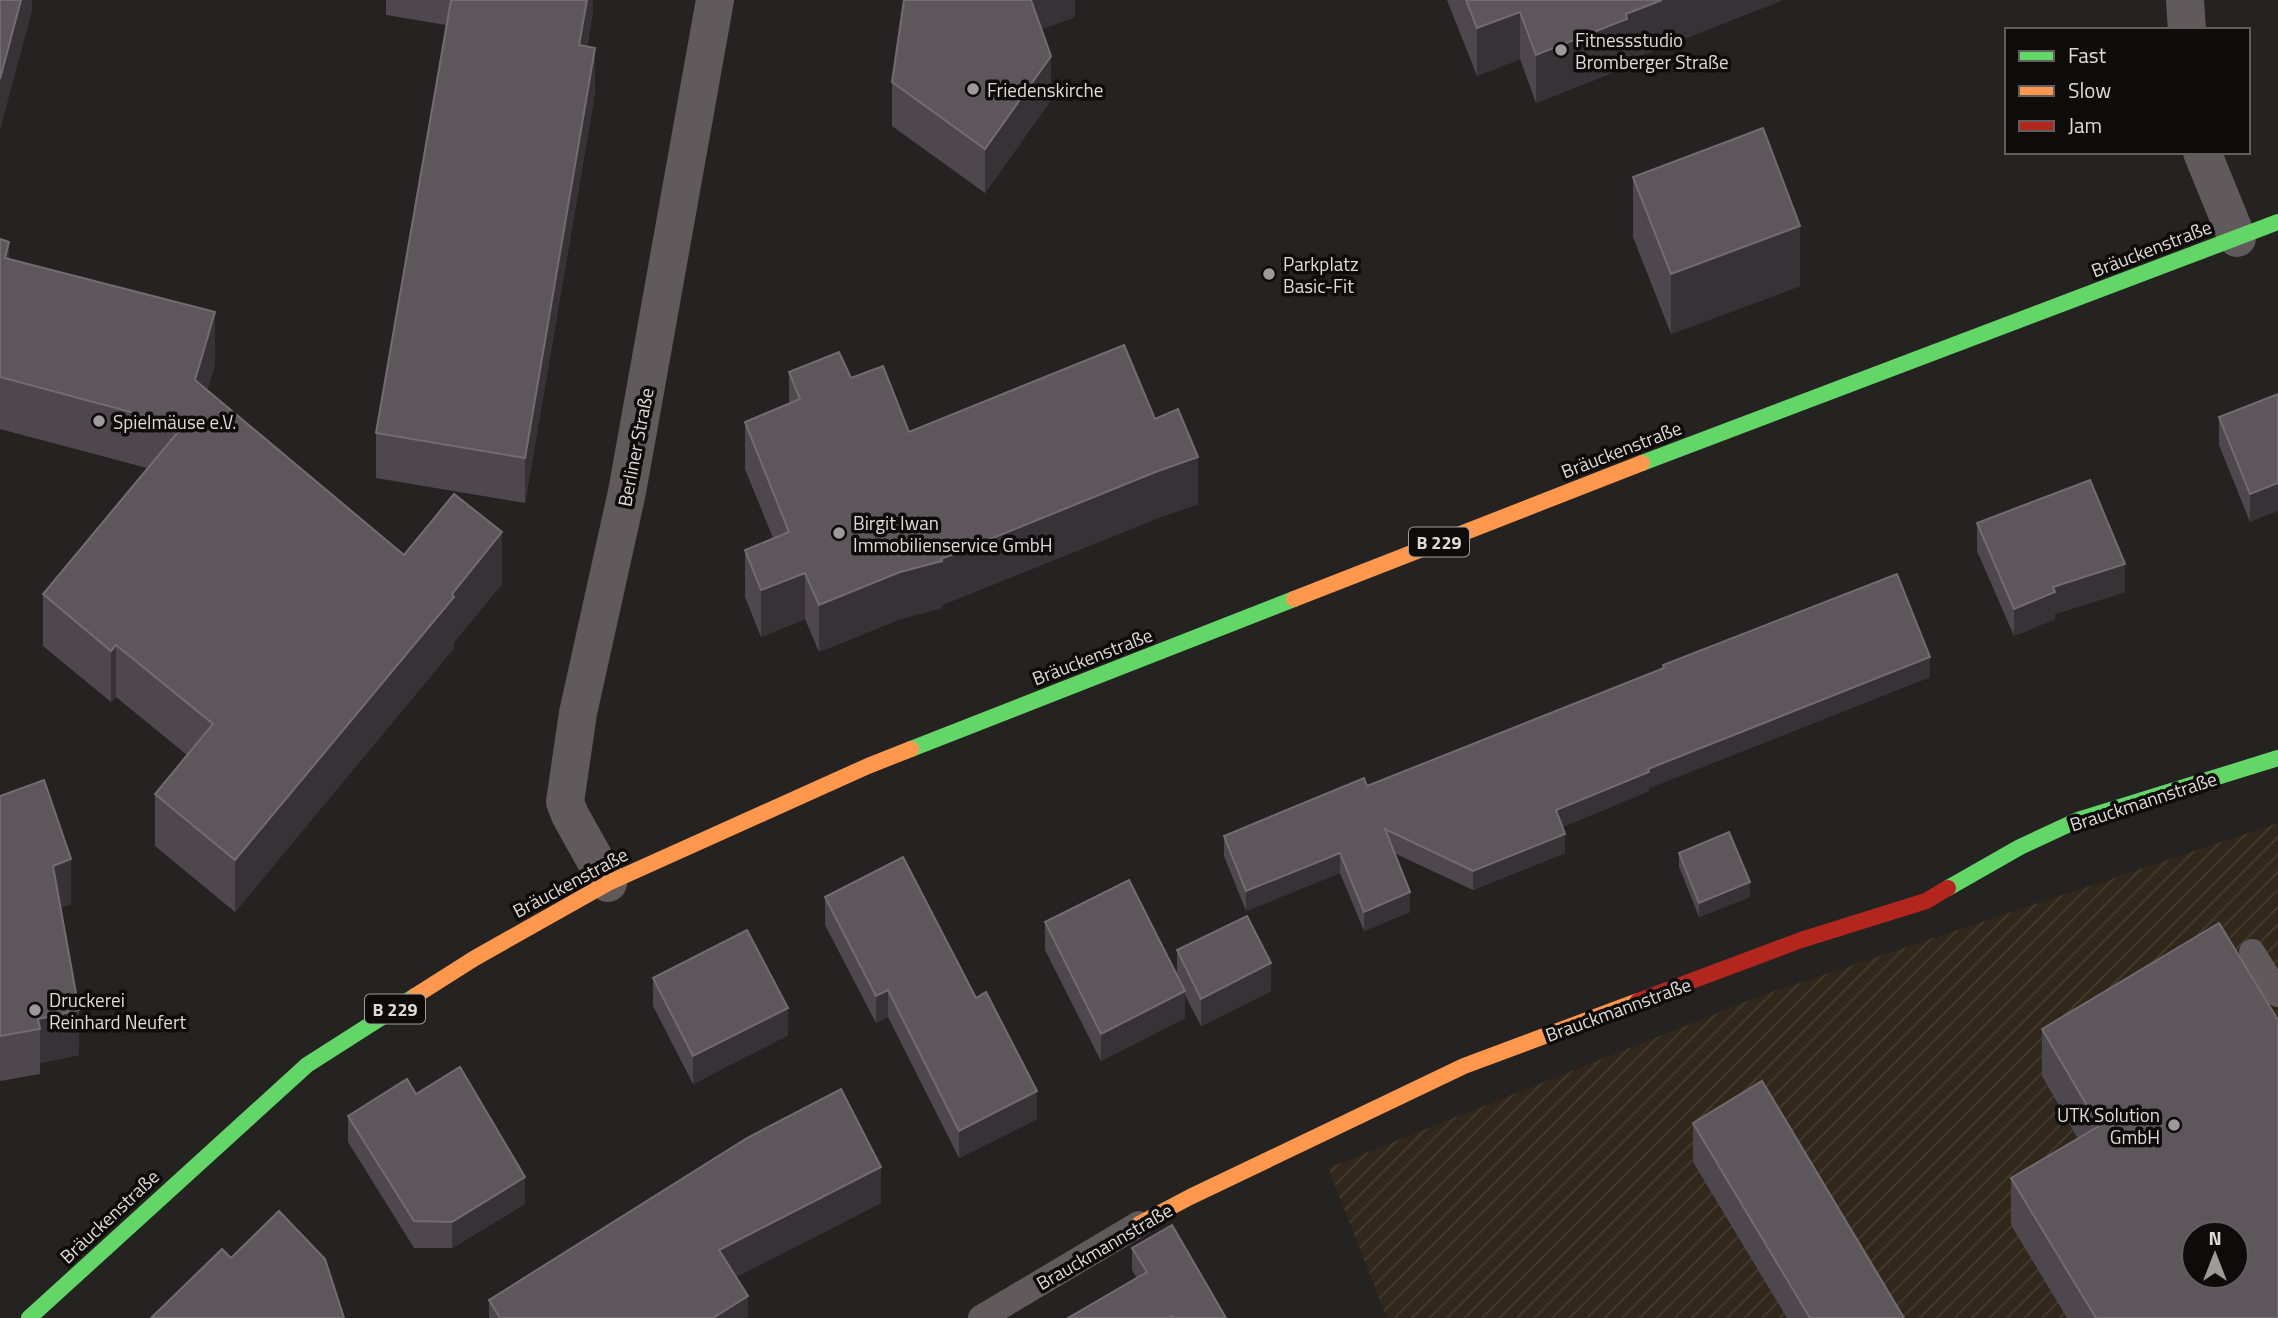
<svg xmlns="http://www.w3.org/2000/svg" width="2278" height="1318" viewBox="0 0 2278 1318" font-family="'Titillium Web',sans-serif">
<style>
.industrial{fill:url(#industrial-furrows);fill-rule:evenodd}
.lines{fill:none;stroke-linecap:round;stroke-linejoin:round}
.lane{stroke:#615a5c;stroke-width:26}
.street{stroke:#615a5c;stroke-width:38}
.fast{stroke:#63d668;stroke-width:16}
.slow{stroke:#ff974d;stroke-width:16}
.jam{stroke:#b3261e;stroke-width:16}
.wall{fill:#4e474e}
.shaded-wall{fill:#373235}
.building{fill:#5d575c;stroke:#726c70;stroke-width:2;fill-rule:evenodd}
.poi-dot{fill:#9d9b99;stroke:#0e0c0b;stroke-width:2.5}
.labels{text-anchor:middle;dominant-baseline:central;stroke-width:7;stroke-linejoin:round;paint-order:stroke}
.shield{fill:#0e0c0b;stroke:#a09d9b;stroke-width:2}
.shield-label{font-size:18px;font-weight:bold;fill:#dedbd9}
.poi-label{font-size:19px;fill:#dedbd9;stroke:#0e0c0b;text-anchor:start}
.street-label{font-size:19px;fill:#dedbd9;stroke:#0e0c0b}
</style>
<defs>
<pattern id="industrial-furrows" width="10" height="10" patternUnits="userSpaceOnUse" patternTransform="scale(1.75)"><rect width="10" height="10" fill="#31271a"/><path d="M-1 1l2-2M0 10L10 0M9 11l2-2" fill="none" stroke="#453c30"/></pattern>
</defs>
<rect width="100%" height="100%" fill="#252321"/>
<path class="industrial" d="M2278,823V1318H1387L1328,1168L1760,996ZM2194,1234H2236V1276H2194Z"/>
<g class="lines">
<g class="lane">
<path d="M2252,952L2278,994"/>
<path d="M981,1318L1139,1224"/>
</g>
<g class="street">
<path d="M2185,0L2187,30"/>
<path d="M2202,152L2237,238"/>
<path d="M608,883L570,815L565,802L578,713L627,492L715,0"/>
</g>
<g class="fast">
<path d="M1642,463L2278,222"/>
<path d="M911,749L1294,599"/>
<path d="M1948,888L2020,847L2078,820L2278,758"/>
<path d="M29,1318L307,1065L415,996"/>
</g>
<g class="slow">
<path d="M1294,599L1642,463"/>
<path d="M415,996L475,958L608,883L868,766L911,749"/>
<path d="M1139,1224L1190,1197L1464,1066L1638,1001"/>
</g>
<path class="jam" d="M1638,1001L1801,940L1926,901L1948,888"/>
</g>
<g class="wall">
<path d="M386,0H593V11L587,47L595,93L525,503L376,478V433L446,25L386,15Z"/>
<path d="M1075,0V17L1042,29L1051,100L985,193L892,126V82Z"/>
<path d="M1447,0H1783L1627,61V67L1536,103L1520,59L1477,76Z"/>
<path d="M1633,177L1800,286L1671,334L1633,237Z"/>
<path d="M0,239L9,259L215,364L207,390L404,555L502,584L454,642V648L235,912L155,846V794L187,755L116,697L111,702L43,646V594L147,468L0,429Z"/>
<path d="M789,372L851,378L909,432L1155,419L1198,504L1158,518L942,605V608L900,619L819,652L805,619L761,637L745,597V550L773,538L745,469V422L789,403Z"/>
<path d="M2278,394L2250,522L2219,445V417Z"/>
<path d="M1977,523L2125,592L2055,614V619L2014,636L1977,551Z"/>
<path d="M1663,665L1930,677L1649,788V791L1562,827L1565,853L1473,890L1394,853L1410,912L1364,931L1340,873L1246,911L1224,856V836L1367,786L1663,668Z"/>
<path d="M0,796L71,904L60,908L79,1055L40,1063V1074L0,1081Z"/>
<path d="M1679,853L1750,897L1699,917L1679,867Z"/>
<path d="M825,897L1037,1119L959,1158L888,1017L876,1023L825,925Z"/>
<path d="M1045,922L1177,974V950L1271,991L1201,1026L1185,995V1018L1101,1061L1045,950Z"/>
<path d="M653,978L788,1035L693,1084L653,1006Z"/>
<path d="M2042,1029L2278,1318H2067L2011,1225V1178L2078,1139L2042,1076Z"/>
<path d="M416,1094L525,1204L452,1248H414L348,1142V1116Z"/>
<path d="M1693,1123L1904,1318H1787L1693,1162Z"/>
<path d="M881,1203L736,1277L748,1318H489V1300Z"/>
<path d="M1132,1248L1226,1318H1068L1137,1278L1132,1270Z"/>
</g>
<g class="shaded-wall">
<path d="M21,0H32V11L0,130V79Z"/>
<path d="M587,0H593V11L579,90V45Z"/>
<path d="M1028,0H1075V17L1028,34Z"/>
<path d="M1662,0H1783L1627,61V67L1536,103V55L1626,14Z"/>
<path d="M1520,12V59L1477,76V28Z"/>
<path d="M595,48V93L525,503V458Z"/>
<path d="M1051,56V100L985,193V149Z"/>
<path d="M1800,226V286L1671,334V274Z"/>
<path d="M9,242V293L5,258Z"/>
<path d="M215,312V364L195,432V380Z"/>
<path d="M1198,457V504L1158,518L942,605V608L900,619L819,652V605L900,572L941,559L1158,471Z"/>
<path d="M2278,483V511L2250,522V494Z"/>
<path d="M502,532V584L454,642V648L235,912V860Z"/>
<path d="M2125,564V592L2055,614V619L2014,636V609L2053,587Z"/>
<path d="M805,573V619L761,637V590Z"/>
<path d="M116,645V697L111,702V651Z"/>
<path d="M1930,657V677L1649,788V791L1556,830V810L1648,769Z"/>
<path d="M1565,834V853L1473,890V871Z"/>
<path d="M1340,853V873L1246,911V891Z"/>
<path d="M71,859V904L53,911V866Z"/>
<path d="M1750,882V897L1699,917V903Z"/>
<path d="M1410,892V912L1364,931V912Z"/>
<path d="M1271,963V991L1201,1026V999Z"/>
<path d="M888,990V1017L876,1023V996Z"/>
<path d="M1185,991V1018L1101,1061V1034Z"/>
<path d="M788,1008V1035L693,1084V1056Z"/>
<path d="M79,1010V1055L40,1063V1029L38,1019Z"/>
<path d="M1037,1091V1119L959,1158V1131Z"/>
<path d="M881,1167V1203L719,1286V1250Z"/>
<path d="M525,1177V1204L452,1248V1222Z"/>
<path d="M748,1296V1318H713Z"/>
</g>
<g class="building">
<path d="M0,0H21L0,79Z"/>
<path d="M451,0H587L579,45L595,48L525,458L376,433Z"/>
<path d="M904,0H1031L1051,56L985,149L892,82Z"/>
<path d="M1466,0H1662L1626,14L1627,19L1536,55L1520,12L1477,28Z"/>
<path d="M1763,128L1800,226L1671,274L1633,177Z"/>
<path d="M0,239L9,242L5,258L215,312L195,380L404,555L454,494L502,532L452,594L454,597L235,860L155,794L213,724L116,645L111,651L43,594L183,426L0,377Z"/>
<path d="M1124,345L1155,419L1178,409L1198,457L1158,471L941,559L942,561L900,572L819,605L805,573L761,590L745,550L789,532L745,422L800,399L789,372L839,352L851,378L883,366L909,432Z"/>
<path d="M2278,394V483L2250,494L2219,417Z"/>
<path d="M2090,480L2125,564L2053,587L2055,592L2014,609L1977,523Z"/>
<path d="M1897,574L1930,657L1648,769L1649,772L1556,810L1565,834L1473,871L1385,829L1410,892L1364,912L1340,853L1246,891L1224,836L1364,778L1367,786L1664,668L1663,665Z"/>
<path d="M44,780L71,859L53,866L79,1010L38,1019L40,1029L0,1036V796Z"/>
<path d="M1729,832L1750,882L1699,903L1679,853Z"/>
<path d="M903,857L976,998L986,992L1037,1091L959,1131L888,990L876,996L825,897Z"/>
<path d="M1129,880L1185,991L1101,1034L1045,922Z"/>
<path d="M1247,916L1271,963L1201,999L1177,950Z"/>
<path d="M2219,923L2278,1020V1318H2096L2011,1178L2099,1126L2042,1029ZM2194,1234H2236V1276H2194Z"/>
<path d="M747,930L788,1008L693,1056L653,978Z"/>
<path d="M460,1067L525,1177L452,1222L414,1221L348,1116L407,1079L416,1094Z"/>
<path d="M1762,1081L1904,1318H1810L1693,1123Z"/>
<path d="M841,1089L881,1167L719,1250L748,1296L713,1318H500L489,1300L747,1138Z"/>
<path d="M279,1211L325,1259L344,1318H151L222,1249L231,1258Z"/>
<path d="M1172,1225L1226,1318H1173L1172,1316L1168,1318H1068L1147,1272L1132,1248Z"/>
</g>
<g class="poi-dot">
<circle cx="1561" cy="50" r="7"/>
<circle cx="973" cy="89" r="7"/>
<circle cx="1269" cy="274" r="7"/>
<circle cx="99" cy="421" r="7"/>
<circle cx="839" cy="533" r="7"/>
<circle cx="35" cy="1010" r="7"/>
<circle cx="2174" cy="1125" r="7"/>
</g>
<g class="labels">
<g class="shield">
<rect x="1409" y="527.5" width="60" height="29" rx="5"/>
<rect x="365" y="994.5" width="60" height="29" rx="5"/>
</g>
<g class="shield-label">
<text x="1439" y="542">B 229</text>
<text x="395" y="1009">B 229</text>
</g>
<g class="poi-label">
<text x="1575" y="39">Fitnessstudio<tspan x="1575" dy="22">Bromberger Straße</tspan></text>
<text x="987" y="89">Friedenskirche</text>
<text x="1283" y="263">Parkplatz<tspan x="1283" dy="22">Basic-Fit</tspan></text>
<text x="113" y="421">Spielmäuse e.V.</text>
<text x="853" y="522">Birgit Iwan<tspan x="853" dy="22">Immobilienservice GmbH</tspan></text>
<text x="49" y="999">Druckerei<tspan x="49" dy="22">Reinhard Neufert</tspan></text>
<text x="2160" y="1114" text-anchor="end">UTK Solution<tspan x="2160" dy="22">GmbH</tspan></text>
</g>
<g class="street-label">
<text transform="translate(2151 248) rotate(-21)">Bräuckenstraße</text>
<text transform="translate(635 447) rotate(-79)">Berliner Straße</text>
<text transform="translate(1621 449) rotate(-21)">Bräuckenstraße</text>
<text transform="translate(1092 656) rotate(-21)">Bräuckenstraße</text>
<text transform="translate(2143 801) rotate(-18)">Brauckmannstraße</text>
<text transform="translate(570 882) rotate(-28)">Bräuckenstraße</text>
<text transform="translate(1618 1009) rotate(-20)">Brauckmannstraße</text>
<text transform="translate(109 1216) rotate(-43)">Bräuckenstraße</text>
<text transform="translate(1104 1246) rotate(-30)">Brauckmannstraße</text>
</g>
</g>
<rect x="2005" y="28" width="245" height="126" fill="#0e0c0b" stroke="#615f5d" stroke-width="2"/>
<rect x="2019" y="51" width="35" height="10" fill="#63d668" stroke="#615f5d" stroke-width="2"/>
<text x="2068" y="63" font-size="21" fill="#dedbd9">Fast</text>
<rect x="2019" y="86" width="35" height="10" fill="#ff974d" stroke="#615f5d" stroke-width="2"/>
<text x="2068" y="98" font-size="21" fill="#dedbd9">Slow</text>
<rect x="2019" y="121" width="35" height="10" fill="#b3261e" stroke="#615f5d" stroke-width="2"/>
<text x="2068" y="133" font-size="21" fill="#dedbd9">Jam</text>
<g transform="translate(2215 1255)"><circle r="33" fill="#0e0c0b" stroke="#615f5d" stroke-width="2"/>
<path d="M0-5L12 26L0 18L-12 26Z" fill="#9d9b99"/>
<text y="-10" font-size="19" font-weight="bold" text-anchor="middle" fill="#dedbd9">N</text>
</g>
</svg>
